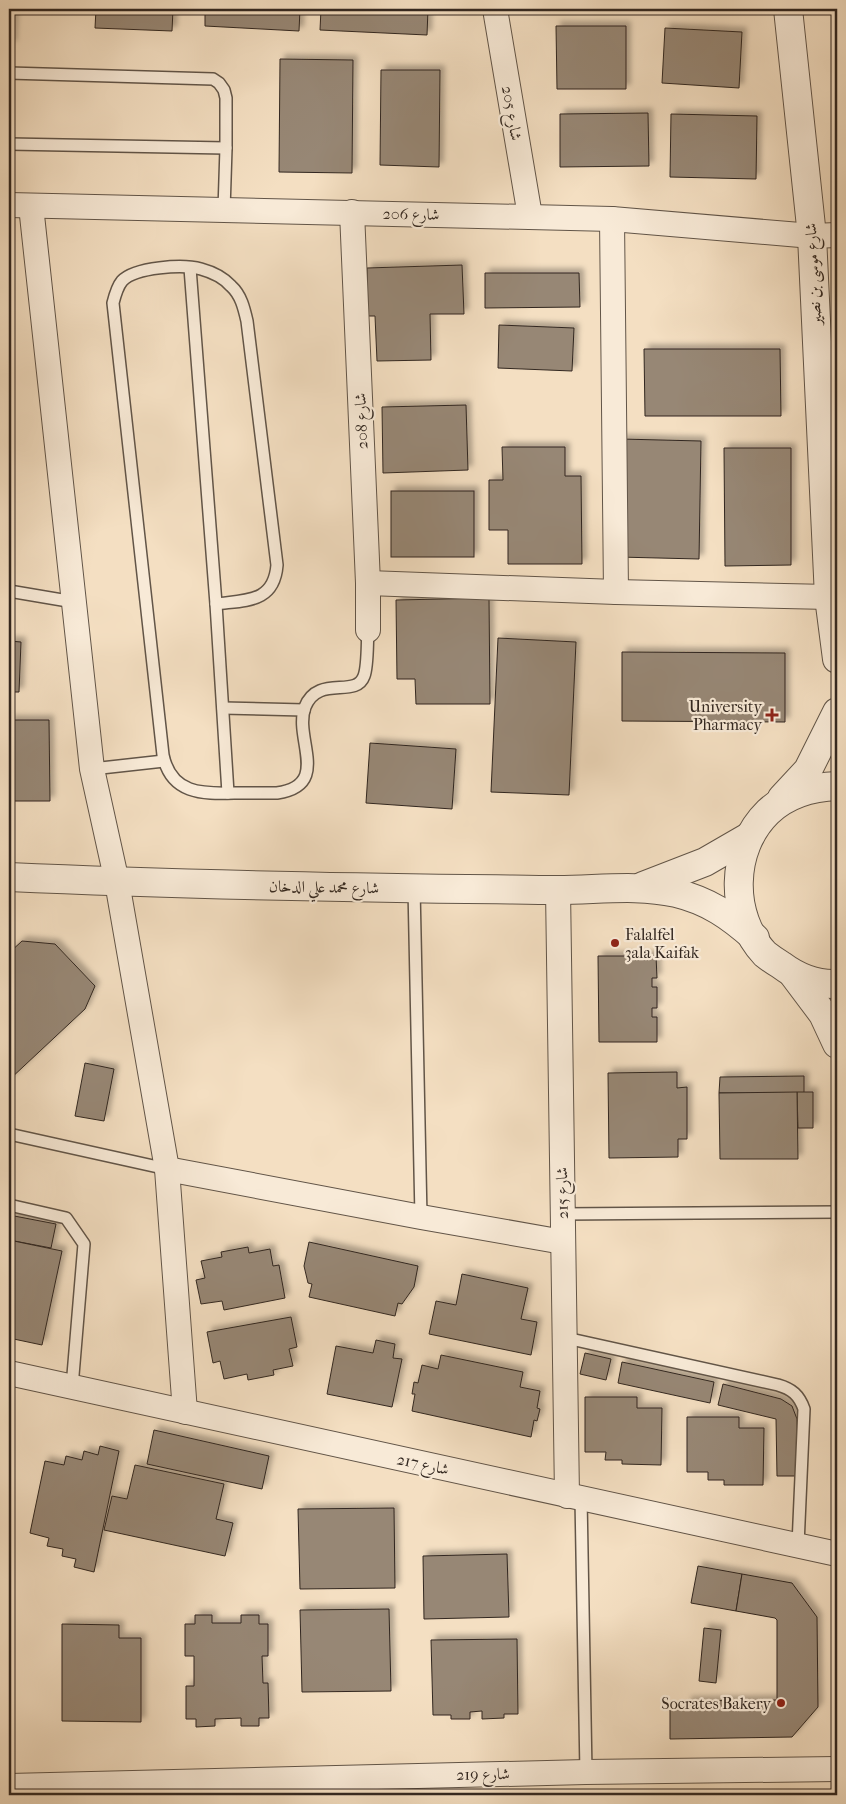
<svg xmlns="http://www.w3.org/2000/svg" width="846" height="1804" viewBox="0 0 846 1804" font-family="'IM FELL French Canon',Amiri,serif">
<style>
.building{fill:#978774;stroke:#322720;filter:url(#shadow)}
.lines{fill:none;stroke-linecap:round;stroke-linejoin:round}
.service-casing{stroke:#625548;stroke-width:14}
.minor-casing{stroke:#625548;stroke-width:26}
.tertiary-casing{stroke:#625548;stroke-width:30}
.service{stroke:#f8ead7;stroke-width:11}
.minor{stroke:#f8ead7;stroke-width:24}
.tertiary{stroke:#f8ead7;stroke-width:28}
.poi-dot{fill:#8f2418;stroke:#f8ead7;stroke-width:2}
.labels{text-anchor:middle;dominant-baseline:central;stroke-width:4.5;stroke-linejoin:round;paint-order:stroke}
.street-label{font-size:16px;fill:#322720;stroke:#f8ead7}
.poi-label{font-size:16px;fill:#322720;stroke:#f8ead7;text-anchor:end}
</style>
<defs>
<filter id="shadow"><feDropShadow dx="4.5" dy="-4.5" stdDeviation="2.5" flood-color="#0004"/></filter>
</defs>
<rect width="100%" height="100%" fill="#f4dfc2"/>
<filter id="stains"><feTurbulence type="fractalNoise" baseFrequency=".004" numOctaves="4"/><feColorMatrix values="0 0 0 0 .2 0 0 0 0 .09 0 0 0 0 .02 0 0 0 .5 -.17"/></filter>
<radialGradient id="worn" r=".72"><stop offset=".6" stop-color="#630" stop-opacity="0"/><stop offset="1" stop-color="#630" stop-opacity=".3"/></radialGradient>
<g class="building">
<path d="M9,9H14L12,45H9Z"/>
<path d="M96,9H173L172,31L95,28Z"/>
<path d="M205,9H300L299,31L205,26Z"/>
<path d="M321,9H428L427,35L320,30Z"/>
<path d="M556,26H626V89H557Z"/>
<path d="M665,28L742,32L739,88L662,83Z"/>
<path d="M280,59L353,60L352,173L279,172Z"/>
<path d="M381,70H440L439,167L380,165Z"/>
<path d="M648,113L649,166L560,167V114Z"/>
<path d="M671,114L757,116L756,179L670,177Z"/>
<path d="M462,265L464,314H430L431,360L377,361L375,316H368L367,268Z"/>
<path d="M485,273H579L580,307L485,308Z"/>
<path d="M499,325L574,328L572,371L498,368Z"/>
<path d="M644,349H780L781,416H645Z"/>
<path d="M466,405L468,470L383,473L382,407Z"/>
<path d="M621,439L701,441L699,559L618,557Z"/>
<path d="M502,447H565V476H581L582,564H508V530H489V480H503Z"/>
<path d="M724,448H791V565L725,566Z"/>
<rect x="391" y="491" width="83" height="66"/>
<path d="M489,598L490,704H416L415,679H397L396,600Z"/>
<path d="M498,638L576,642L569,795L491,792Z"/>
<path d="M9,641L21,642L19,692H9Z"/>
<path d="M622,652L785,653V722L622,721Z"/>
<path d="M9,720H49L50,801H9Z"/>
<path d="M370,743L456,749L452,809L366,803Z"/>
<path d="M22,941L55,944L95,986L85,1009L9,1080V953Z"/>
<path d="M598,956H656L657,978H652V987H657V1008H652V1017H657V1042H599Z"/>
<path d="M85,1063L114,1069L104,1121L75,1116Z"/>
<path d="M677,1072V1088L687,1087V1139H678V1157L609,1158L608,1073Z"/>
<path d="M804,1076V1093H719L720,1077Z"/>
<path d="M797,1092H813V1128H798Z"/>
<path d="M797,1092L798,1159H720L719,1093Z"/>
<path d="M9,1215L56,1224L51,1248L9,1240Z"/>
<path d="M9,1240L62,1251L42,1345L9,1338Z"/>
<path d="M309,1242L418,1266L414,1287L402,1304L398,1303L395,1316L309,1297L312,1284L308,1283L304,1266Z"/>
<path d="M248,1247L249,1253L270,1249L273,1266L279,1265L285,1298L224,1310L222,1301L201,1304L196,1280L205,1278L201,1261L222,1257L221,1252Z"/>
<path d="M462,1274L528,1288L521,1319L537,1322L531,1355L429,1334L436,1301L456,1305Z"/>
<path d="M291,1317L297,1347L289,1349L293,1366L273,1370L274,1375L248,1380L247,1374L224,1379L220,1361L213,1363L207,1332Z"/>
<path d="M376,1340L395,1344L393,1358L402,1359L392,1407L327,1394L336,1346L373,1353Z"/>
<path d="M585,1353L611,1359L606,1380L580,1374Z"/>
<path d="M441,1355L523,1372L520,1387L540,1391L537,1408L540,1409L537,1421L534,1420L531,1437L412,1411L415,1394H412L414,1382L418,1383L422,1365L438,1369Z"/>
<path d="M622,1362L714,1382L710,1403L618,1383Z"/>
<path d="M723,1384L781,1399L792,1406L797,1419L798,1476H777L776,1419L718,1405Z"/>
<path d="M585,1397H637V1408H662L661,1465L622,1464V1460H605L606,1452H585Z"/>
<path d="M687,1417H739V1428H764L763,1485H724V1480H708V1472H687Z"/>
<path d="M154,1430L269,1456L262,1489L147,1464Z"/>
<path d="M100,1446L119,1451L94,1572L74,1567L76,1559L62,1556L63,1549L47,1546L49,1538L30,1533L45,1461L64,1465L66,1456L82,1460L84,1451L98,1455Z"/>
<path d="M135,1465L224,1484L216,1519L233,1523L225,1556L104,1530L112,1496L127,1499Z"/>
<path d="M394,1508L395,1588L300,1589L298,1509Z"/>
<path d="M507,1554L509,1617L424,1619L423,1556Z"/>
<path d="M698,1566L742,1574L736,1611L691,1603Z"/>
<path d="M742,1574L792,1583L817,1617L818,1707L792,1737L670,1739V1710L687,1709V1701L777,1700V1620L775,1618L736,1611Z"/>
<path d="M389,1609L391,1691L302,1692L300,1610Z"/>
<path d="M195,1615H212V1623H241V1615H259V1624H268V1656H262L263,1683H268L269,1718H259V1726H241V1718L215,1719V1726L196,1727V1719H186V1686H194V1656H185V1624H195Z"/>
<path d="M62,1624L119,1625V1638H141V1722L62,1721Z"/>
<path d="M704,1628L721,1630L716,1683L699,1681Z"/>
<path d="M517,1639L518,1714H504V1718L482,1719V1711L470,1712V1719H451V1715H433L431,1640Z"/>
</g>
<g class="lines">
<defs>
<g id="service">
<path d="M9,73L213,79L219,83L224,90L226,98V148L224,210"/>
<path d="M9,144L226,148"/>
<path d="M190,268L216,604L228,793"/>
<path d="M9,591L74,602"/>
<path d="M216,604C246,600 274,603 277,565L247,321C244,308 241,295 231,286C223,277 212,272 201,269C183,264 135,267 122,281C117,287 115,295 113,303L163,755C171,794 202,794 234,793C248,793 263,793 277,793C332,785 293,738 305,707C318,674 356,699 364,676C368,666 367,642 368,630"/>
<path d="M223,708L304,710"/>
<path d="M92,769L164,761"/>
<path d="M414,888L421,1217"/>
<path d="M9,1134L167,1169"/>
<path d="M9,1205L66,1218L84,1244L72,1387"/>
<path d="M562,1214L837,1212"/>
<path d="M566,1338L778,1385C792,1389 799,1395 804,1409L798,1545"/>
<path d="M581,1498L586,1772"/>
</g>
<g id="minor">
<path d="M495,9L530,216"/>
<path d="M9,205L612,219L812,236L837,235"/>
<path d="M31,206L92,769L117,882L167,1169L185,1412"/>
<path d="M352,212L368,583V630"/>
<path d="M612,219L616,592"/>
<path d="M368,583L616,592L829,597"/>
<path d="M558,890L567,1496"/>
<path d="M167,1169L421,1217L563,1242"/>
<path d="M9,1373L837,1554"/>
<path d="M9,1786L586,1772L837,1769"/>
</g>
<g id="tertiary">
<path d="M788,9L812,236L829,597L837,659"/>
<path d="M837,786C812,787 787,794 768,812C730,849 729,916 765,954C770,958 776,962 781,965C797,977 817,985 837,984"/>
<path d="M782,798L808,770L837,712"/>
<path d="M9,877C161,884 314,887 467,889C497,889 528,890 558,890C598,890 638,884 676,893C709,901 730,916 755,938"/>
<path d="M643,886L705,862L750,836"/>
<path d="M793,974L823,1014L837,1044"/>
</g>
</defs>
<use href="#service" class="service-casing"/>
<use href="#minor" class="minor-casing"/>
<use href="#tertiary" class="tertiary-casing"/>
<use href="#service" class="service"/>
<use href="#minor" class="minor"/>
<use href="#tertiary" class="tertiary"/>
</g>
<g class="poi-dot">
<path d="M769.5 707.5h5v5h5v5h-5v5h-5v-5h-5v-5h5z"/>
<circle cx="615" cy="943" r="5"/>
<circle cx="781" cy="1703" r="5"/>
</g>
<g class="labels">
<g class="street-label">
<text transform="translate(512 113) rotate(80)">شارع 205</text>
<text transform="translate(411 214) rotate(1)">شارع 206</text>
<text transform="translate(813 274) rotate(-93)">شارع موسى بن نصير</text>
<text transform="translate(361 421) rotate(-92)">شارع 208</text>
<text transform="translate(324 887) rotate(1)">شارع محمد علي الدخان</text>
<text transform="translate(562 1193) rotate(-91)">شارع 215</text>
<text transform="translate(423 1464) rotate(12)">شارع 217</text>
<text transform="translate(483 1774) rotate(-1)">شارع 219</text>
</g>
<g class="poi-label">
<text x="762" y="706">University<tspan x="762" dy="18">Pharmacy</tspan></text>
<text x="625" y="934" text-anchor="start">Falalfel<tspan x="625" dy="18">3ala Kaifak</tspan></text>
<text x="771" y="1703">Socrates Bakery</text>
</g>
</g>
<rect width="846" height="1804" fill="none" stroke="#f4dfc2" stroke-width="30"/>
<rect x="10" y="10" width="826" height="1784" fill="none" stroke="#322720" stroke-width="2.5"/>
<rect x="15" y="15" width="816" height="1774" fill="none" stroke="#322720"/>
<rect width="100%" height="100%" filter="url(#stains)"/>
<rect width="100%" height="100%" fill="url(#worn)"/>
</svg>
